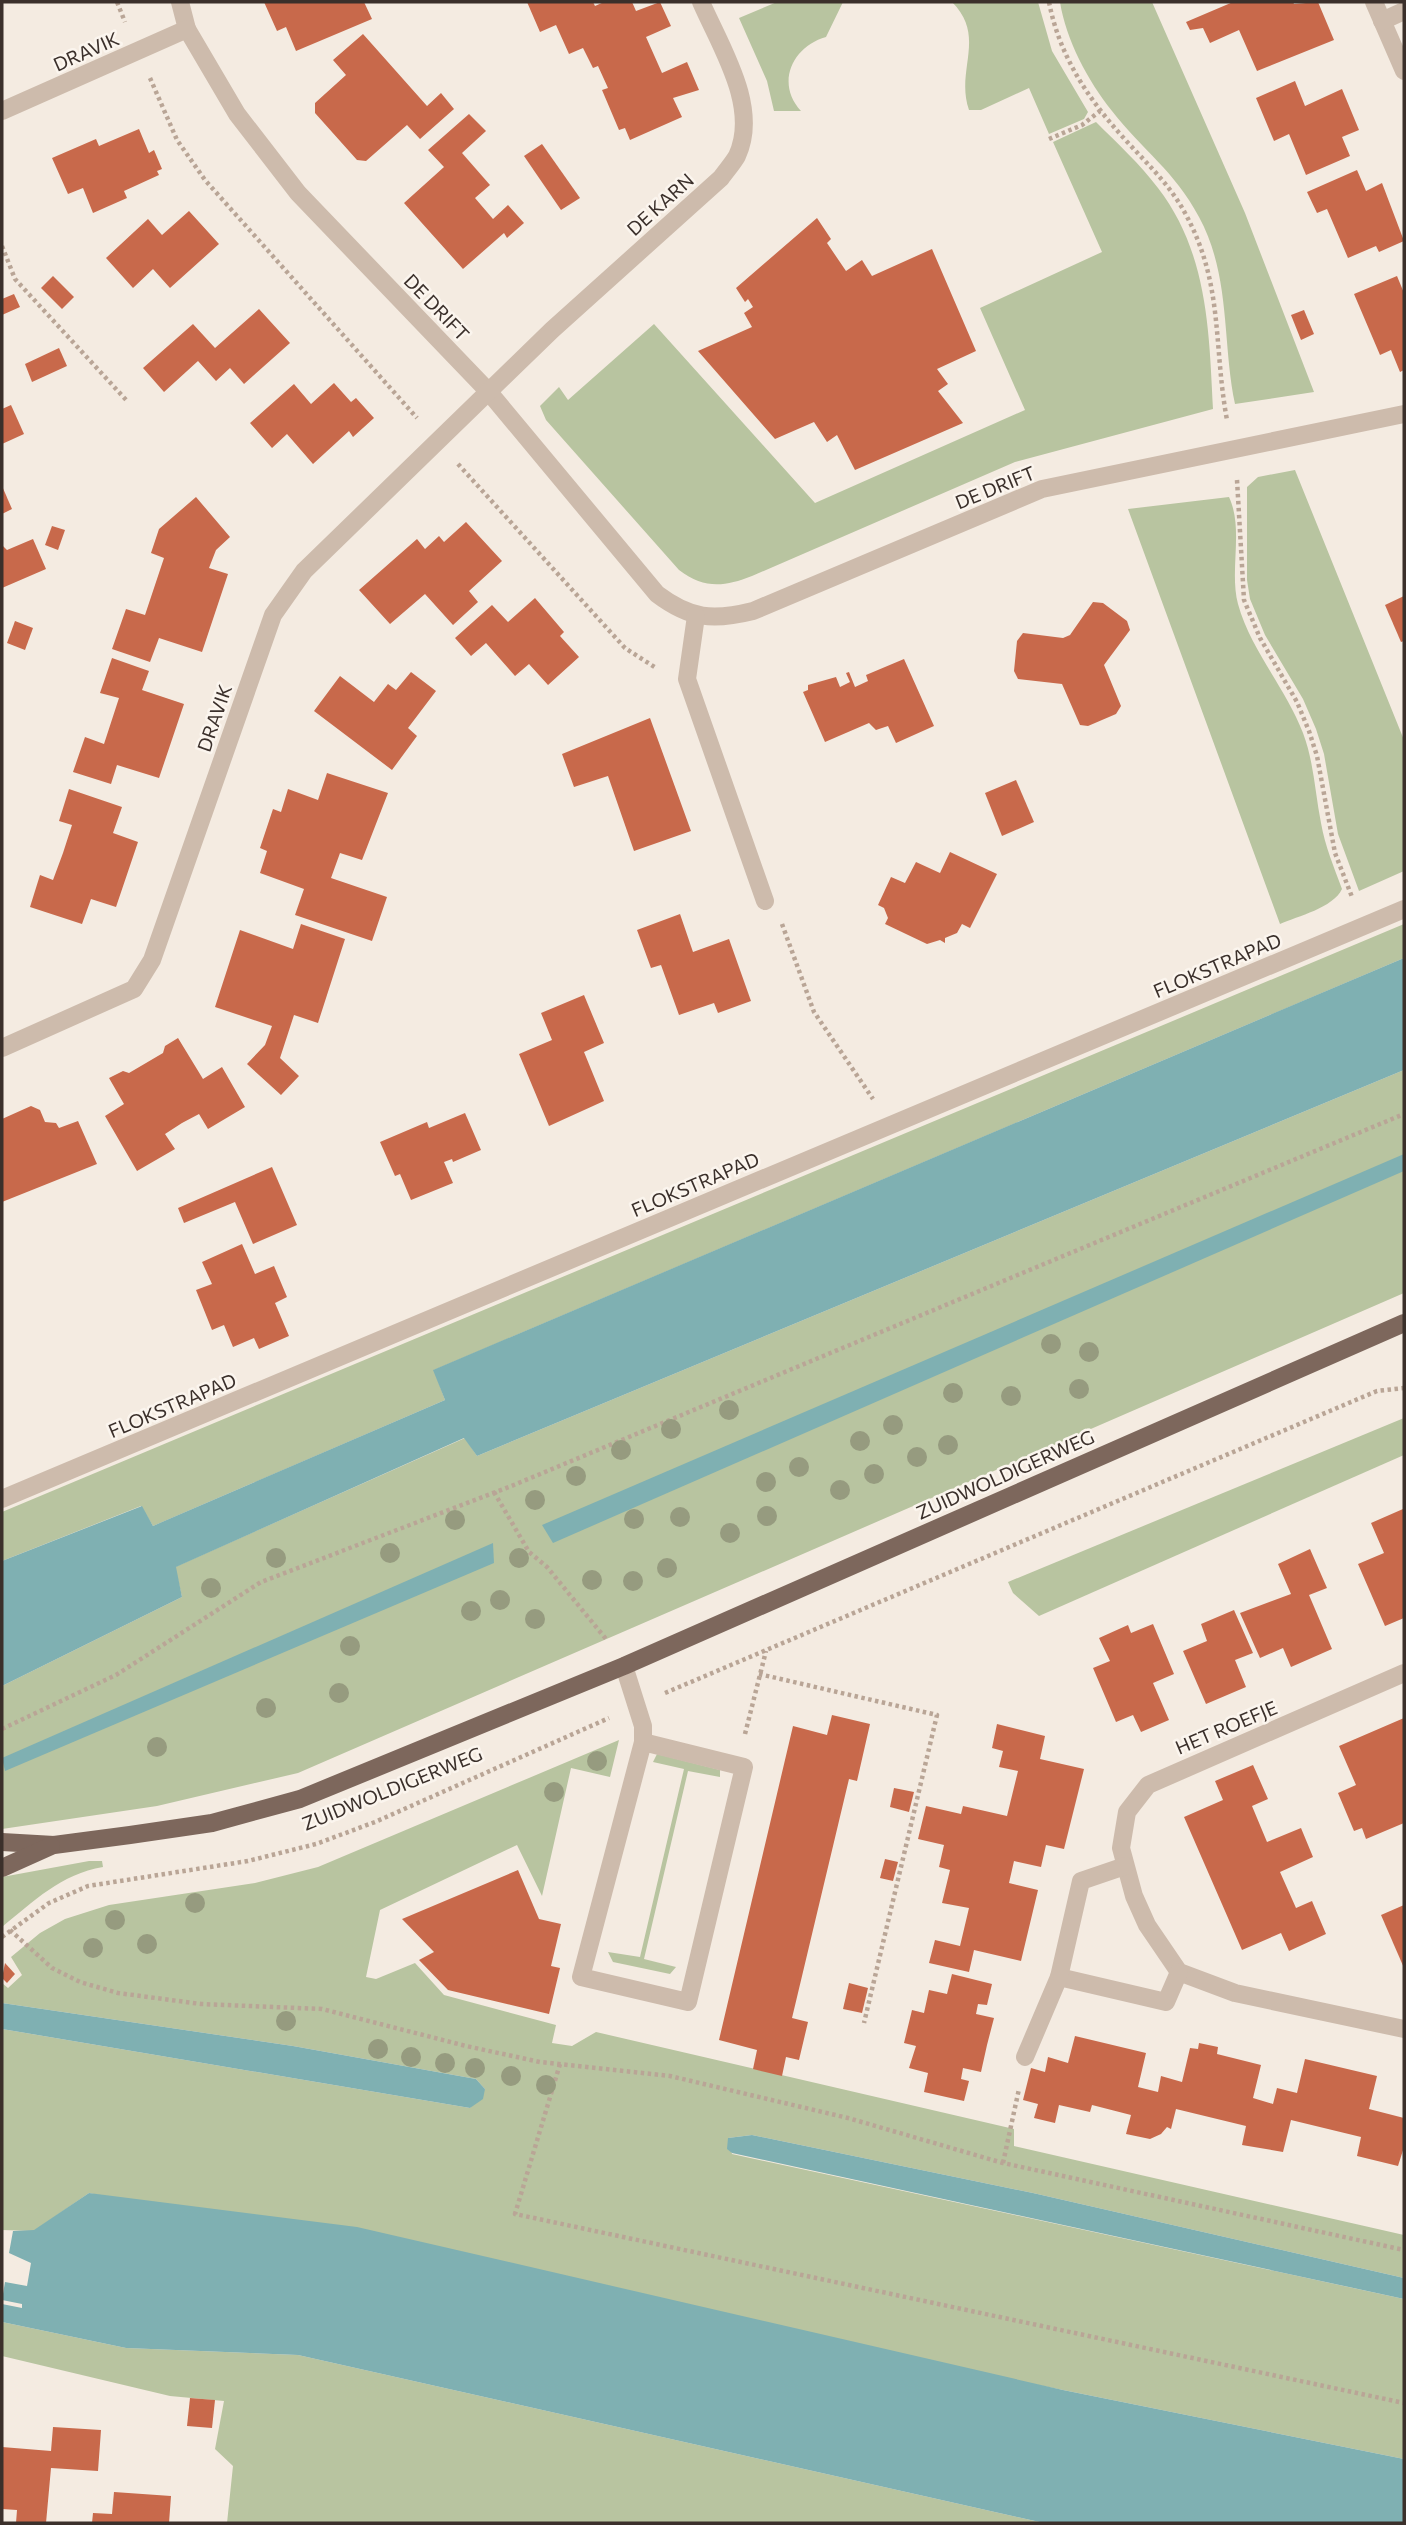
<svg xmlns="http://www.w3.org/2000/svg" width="1406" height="2525" viewBox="0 0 1406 2525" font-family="Commissioner,sans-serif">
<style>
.green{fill:#b8c4a0}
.water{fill:#7fb0b2}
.building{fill:#c8694b}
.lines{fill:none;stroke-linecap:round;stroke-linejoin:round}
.path{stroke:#b9a596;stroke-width:4.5;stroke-dasharray:3.5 3.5;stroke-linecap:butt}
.minor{stroke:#cdbbac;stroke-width:18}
.major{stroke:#7d675c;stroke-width:18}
.tree{fill:#969b7f}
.labels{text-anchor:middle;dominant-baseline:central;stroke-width:5;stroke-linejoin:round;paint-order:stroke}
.street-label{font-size:19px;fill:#3b302b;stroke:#fbf5ee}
</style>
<rect width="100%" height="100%" fill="#f4ebe1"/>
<g class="green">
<path d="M777,2H843L826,37C793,46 775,83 801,111H774L767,81L739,18Z"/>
<path d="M952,2H1038L1052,51L1088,112L1084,119L1049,134L1029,88L981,110H969C955,70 987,37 952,2Z"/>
<path d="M1060,2H1152L1245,213L1314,392L1235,404C1222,342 1231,276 1199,217C1174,170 1143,151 1112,111C1088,81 1066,40 1060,2Z"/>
<path d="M1096,122C1117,143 1140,164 1158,188C1208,253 1209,331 1213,409L1015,462L752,576C724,587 704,589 679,570L546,420L540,406L559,387L568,400L654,324L815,503L1025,410L980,308L1102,252L1053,142Z"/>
<path d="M1295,470L1404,740V871L1359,891L1338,834L1324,754L1316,729L1303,699L1265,635L1250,599L1247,580V487L1258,477Z"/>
<path d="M1229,497C1244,529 1229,570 1238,604C1251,651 1286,688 1303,733C1314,762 1315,793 1321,823C1325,846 1334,867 1342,889C1333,908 1298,916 1280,924L1128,509Z"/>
<path d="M1404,924V958L434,1370L445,1400L153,1526L141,1506L2,1561V1512Z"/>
<path d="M1404,1070V1293L298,1773L157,1806L2,1829V1686L182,1597L175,1567L465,1438L477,1456Z"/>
<path d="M1404,1418V1455L1039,1616L1013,1593L1008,1582Z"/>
<path d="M619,1740L610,1777L571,1768L542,1896L517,1845L380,1910L366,1977L376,1979L415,1963L444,1995L556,2025L552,2043L572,2046L596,2032L1014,2129V2146L1404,2235V2278L1033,2193L752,2135L728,2138L732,2154L1404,2299V2459L89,2193L34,2231L2,2230V2029L470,2108L485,2089L476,2079L293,2046L2,2003V1983L8,1988L22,1975L11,1957L40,1933L65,1919L109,1905L255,1883L318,1867Z"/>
<path d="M657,1754L720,1770V1777L688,1771L644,1959L676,1967L670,1974L613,1962L608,1952L640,1957L684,1769L653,1762Z"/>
<path d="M89,1861H102L103,1867C61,1874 34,1901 2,1927V1877Z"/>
<path d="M2,2322L126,2348L298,2355L1044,2523H227L233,2466L215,2449L224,2401L170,2396L2,2356Z"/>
</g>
<g class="water">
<path d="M1404,958V1070L477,1456L464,1438L176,1567L182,1597L2,1686V1561L142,1506L153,1526L162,1522L445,1400L433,1370Z"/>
<path d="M1404,1154V1171L553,1543L542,1525Z"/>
<path d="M493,1543L494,1563L5,1771L2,1758Z"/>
<path d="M2,2003L293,2046L476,2079L485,2089L483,2099L470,2108L2,2029Z"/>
<path d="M752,2135L1033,2193L1404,2278V2299L732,2153L727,2149L728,2138Z"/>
<path d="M89,2193L357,2227L1063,2390L1404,2459V2523H1044L298,2355L126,2348L2,2322V2304L22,2308V2304L2,2300L5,2282L27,2286L31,2263L9,2253L13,2231L34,2230Z"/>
</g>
<g class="building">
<path d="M264,2H364L372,19L296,51L286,27L277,31Z"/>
<path d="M527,2H593L595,6L604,2H632L636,11L660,2L671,26L646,37L662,73L687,62L699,90L673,98L682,117L630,140L625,128L619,130L602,90L608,88L598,66L593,68L583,48L569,54L556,25L540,32Z"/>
<path d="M1233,2H1293L1294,4L1318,2L1334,40L1257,71L1239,30L1210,43L1203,28L1190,30L1186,22Z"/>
<path d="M363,34L427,106L441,93L454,109L420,139L407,125L366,161L357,160L315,113V103L346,75L333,60Z"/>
<path d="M1295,81L1305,106L1342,89L1359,130L1342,137L1350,156L1306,175L1289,134L1274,141L1256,98Z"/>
<path d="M469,114L486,131L462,153L490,185L475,198L493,219L508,205L524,223L507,238L504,233L463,269L404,203L444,167L428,150Z"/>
<path d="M139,129L149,153L154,150L162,169L157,171L159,175L124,191L127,198L93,213L83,188L68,194L52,158L96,139L99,146Z"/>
<path d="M542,144L580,198L561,210L524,156Z"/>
<path d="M1357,170L1366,191L1382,183L1404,241L1379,252L1376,246L1348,258L1327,209L1317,213L1307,192Z"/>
<path d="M189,211L219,244L170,288L153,269L133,288L106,258L148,219L162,235Z"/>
<path d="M817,218L831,239L827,243L846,271L862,260L872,276L932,249L976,351L937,369L948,384L938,391L963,423L855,470L837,435L827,442L814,422L775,439L698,351L752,327L744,313L753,307L748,299L745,302L736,288Z"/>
<path d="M53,276L74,297L62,309L41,288Z"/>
<path d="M1397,276L1404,293V370L1400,372L1391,350L1380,355L1354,294Z"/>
<path d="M14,294L20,307L2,315V299Z"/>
<path d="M259,309L290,343L244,384L230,368L216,381L198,361L164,392L143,368L193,324L215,348Z"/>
<path d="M1304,310L1314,334L1301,340L1291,315Z"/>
<path d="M59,348L67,366L32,382L25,364Z"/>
<path d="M334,383L351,402L356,398L374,418L353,437L349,431L313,464L287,434L272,448L250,423L294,384L311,404Z"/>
<path d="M11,405L24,434L2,444V409Z"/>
<path d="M2,486L12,509L2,514Z"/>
<path d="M196,497L230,537L216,550L209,568L228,574L202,652L159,638L150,662L112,649L126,609L145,615L164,558L151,553L159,529Z"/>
<path d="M466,522L502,561L469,591L478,602L453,625L425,594L390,624L359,590L417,539L425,549L439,536L444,542Z"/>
<path d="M52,526L65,530L58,550L45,545Z"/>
<path d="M33,539L46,569L2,588V545L7,550Z"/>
<path d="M1404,596V641L1401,642L1385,605Z"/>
<path d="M535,598L564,632L560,636L579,657L548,685L529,664L515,676L486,643L471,656L455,638L492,605L508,622Z"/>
<path d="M1093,602L1103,603L1127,621L1130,630L1104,665L1121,706L1116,714L1088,726L1080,725L1062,684L1018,679L1014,671L1017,641L1023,633L1063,638L1070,635Z"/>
<path d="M15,621L33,628L25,650L7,643Z"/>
<path d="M112,658L149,671L142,690L184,704L159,778L117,765L111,784L73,772L85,737L104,744L119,698L100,693Z"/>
<path d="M904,659L934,726L896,743L888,726L876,730L869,723L825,742L803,692L808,690V685L836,677L840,687L850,682L846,673L849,672L855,687L868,681L866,675Z"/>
<path d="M411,672L436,691L408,728L417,736L392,770L314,711L340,676L374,702L388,684L396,690Z"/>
<path d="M650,718L691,831L634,851L608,776L574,787L562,754Z"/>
<path d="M327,773L388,793L362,860L340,853L331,878L387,897L372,941L295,915L304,889L260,873L267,851L260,848L273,809L281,812L288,789L318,800Z"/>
<path d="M1016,780L1034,822L1002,836L985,793Z"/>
<path d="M69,789L122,807L113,833L138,842L116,907L91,899L82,924L30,907L40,875L53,880L63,853L72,825L59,821Z"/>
<path d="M950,852L997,874L970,928L962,924L957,933L945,938V943L940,940L927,944L885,924L888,918L884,908L878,905L891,877L905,883L916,862L940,873Z"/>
<path d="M680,914L693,952L729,939L751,1001L718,1013L714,1003L679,1015L661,965L651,968L637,930Z"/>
<path d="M301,924L345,939L318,1023L294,1015L280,1058L299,1076L281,1095L247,1064L265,1045L272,1026L215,1007L240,930L293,949Z"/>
<path d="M584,995L604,1043L584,1052L604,1101L549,1126L519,1054L552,1040L541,1013Z"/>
<path d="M178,1038L203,1079L222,1067L245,1107L208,1129L199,1114L182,1123L165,1134L175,1149L137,1171L105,1116L124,1104L109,1078L123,1071L129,1073L163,1053L165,1046Z"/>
<path d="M31,1106L40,1110L45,1122L56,1123L59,1128L78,1121L97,1164L2,1202V1119Z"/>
<path d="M465,1113L481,1150L453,1162L452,1159L444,1162L453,1183L411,1200L400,1174L395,1176L380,1142L427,1122L429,1128Z"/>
<path d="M272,1167L297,1225L253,1244L235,1202L184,1223L178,1208Z"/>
<path d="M242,1244L255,1274L274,1266L287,1297L275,1303L289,1336L259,1349L254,1338L233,1347L224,1325L212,1330L196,1290L212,1284L202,1262Z"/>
<path d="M1403,1509L1404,1618L1385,1626L1358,1564L1384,1553L1371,1523Z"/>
<path d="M1310,1549L1327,1588L1309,1595L1332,1649L1291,1667L1283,1648L1260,1658L1240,1613L1291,1594L1278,1564Z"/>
<path d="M1234,1610L1253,1653L1235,1660L1246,1687L1206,1704L1183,1651L1207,1641L1201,1624Z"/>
<path d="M1153,1624L1174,1674L1153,1683L1169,1720L1141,1732L1133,1715L1116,1722L1093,1668L1110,1661L1099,1638L1128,1625L1131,1633Z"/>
<path d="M832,1715L870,1724L857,1781L849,1779L792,2018L808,2022L799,2060L786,2057L782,2076L753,2069L757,2050L719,2040L793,1726L827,1735Z"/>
<path d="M1404,1718V1823L1366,1839L1362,1828L1354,1831L1338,1793L1356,1785L1339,1746Z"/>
<path d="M997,1724L1045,1736L1040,1759L1084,1769L1064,1849L1046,1845L1041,1867L1014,1861L1009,1883L1038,1890L1021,1961L974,1950L969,1972L929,1963L935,1940L960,1946L969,1908L942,1903L950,1870L939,1867L944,1845L918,1839L926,1806L961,1814L963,1806L1007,1816L1018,1771L999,1767L1003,1751L992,1748Z"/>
<path d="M1253,1765L1268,1799L1252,1806L1267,1842L1301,1828L1313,1857L1280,1872L1296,1908L1312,1901L1326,1934L1289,1951L1281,1933L1242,1950L1184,1817L1223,1800L1215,1781Z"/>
<path d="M894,1788L914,1792L909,1812L890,1807Z"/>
<path d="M885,1859L898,1862L893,1881L880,1878Z"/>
<path d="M518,1870L539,1919L561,1924L551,1966L560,1968L549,2014L448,1990L419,1960L434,1952L402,1919Z"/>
<path d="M1404,1905V1968L1381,1915Z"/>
<path d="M5,1963L15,1974L7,1983L2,1978Z"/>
<path d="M952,1974L992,1984L987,2005L978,2004L976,2014L994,2018L987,2045L981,2072L963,2068L961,2079L969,2081L964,2101L924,2092L928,2073L909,2068L916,2046L904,2043L912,2010L924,2013L929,1990L947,1994Z"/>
<path d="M849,1983L868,1988L862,2013L843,2009Z"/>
<path d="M1075,2036L1146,2053L1138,2087L1158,2092L1161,2076L1182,2082L1190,2048L1198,2049L1199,2043L1218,2047L1217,2054L1261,2065L1253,2098L1273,2104L1277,2088L1297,2093L1305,2059L1377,2076L1369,2109L1404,2118V2147L1398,2166L1357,2156L1361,2137L1291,2120L1283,2152L1242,2145L1246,2126L1176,2109L1171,2129L1167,2127L1161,2134L1150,2139L1126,2134L1131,2115L1096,2106L1092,2105L1090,2112L1059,2105L1055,2123L1034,2118L1038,2104L1023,2100L1031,2068L1045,2072L1048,2057L1068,2063Z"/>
<path d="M190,2398L215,2400L212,2428L187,2426Z"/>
<path d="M53,2427L101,2430L98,2471L51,2468L46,2523H16L17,2510L2,2509V2447L51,2451Z"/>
<path d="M114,2492L171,2496L169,2523H92L93,2513L112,2514Z"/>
</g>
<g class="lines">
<g class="path">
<path d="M117,2L125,22"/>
<path d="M1049,2C1059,54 1086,96 1121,135C1144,161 1169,183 1185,213C1224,284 1213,345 1227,420"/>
<path d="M150,78L177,140L205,180L417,418"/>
<path d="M1049,139L1082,125L1100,111"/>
<path d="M2,246L15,279L128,402"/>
<path d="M458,464L625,648L656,668"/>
<path d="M1237,480L1244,600L1260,638L1297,702L1309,731L1317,756L1335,853L1352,897"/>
<path d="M782,924L814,1012L873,1099"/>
<path d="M494,1492L529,1552L547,1567L606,1639"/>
<path d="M759,1674L937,1715L864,2023"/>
<path d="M665,1693L1377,1391L1404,1388"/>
<path d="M2,1729L116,1675L261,1582L509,1487L1404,1114"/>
<path d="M745,1734L766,1651"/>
<path d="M10,1930L52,1968L80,1982L118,1993L201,2004L322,2009L466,2046L540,2062L670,2076L848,2118L1003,2163L1404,2250"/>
<path d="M2,1937L49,1903L88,1886L248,1861L316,1844L375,1822L609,1718"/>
<path d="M560,2064L515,2214L1404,2403"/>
<path d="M1003,2163L1019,2089"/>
</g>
<g class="minor">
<path d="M180,2L187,29L237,114L298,193L488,391L657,594C690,619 713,621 753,611L1042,489L1404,414"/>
<path d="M1374,2L1404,71"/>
<path d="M1382,21L1404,11"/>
<path d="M2,111L187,29"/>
<path d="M696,616L687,679L765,901"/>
<path d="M2,1048L134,989L152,960L273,615L304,571L552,330L721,178C726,171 733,163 737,156C760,107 720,46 701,2"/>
<path d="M2,1499L1404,909"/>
<path d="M624,1666L643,1726V1742L581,1977L688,2002L744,1767L643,1742"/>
<path d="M1404,1673L1148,1785L1127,1812L1121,1848L1134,1896L1147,1925L1179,1972L1235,1993L1404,2029"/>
<path d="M1059,1977L1166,2002L1179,1972"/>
<path d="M1025,2057L1059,1977L1081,1881L1125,1866"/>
</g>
<g class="major">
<path d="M2,1842L54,1845L130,1835L212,1823L300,1799L624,1666L1404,1323"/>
<path d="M2,1868L51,1846"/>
</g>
</g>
<g class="tree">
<circle cx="1051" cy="1344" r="10"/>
<circle cx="1089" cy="1352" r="10"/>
<circle cx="1079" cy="1389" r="10"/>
<circle cx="953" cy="1393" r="10"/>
<circle cx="1011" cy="1396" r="10"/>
<circle cx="729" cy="1410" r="10"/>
<circle cx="893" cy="1425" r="10"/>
<circle cx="671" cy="1429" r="10"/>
<circle cx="860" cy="1441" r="10"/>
<circle cx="948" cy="1445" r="10"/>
<circle cx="621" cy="1450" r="10"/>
<circle cx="917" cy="1457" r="10"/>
<circle cx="799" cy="1467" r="10"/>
<circle cx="874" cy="1474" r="10"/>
<circle cx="576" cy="1476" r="10"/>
<circle cx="766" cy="1482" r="10"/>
<circle cx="840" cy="1490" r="10"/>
<circle cx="535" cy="1500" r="10"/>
<circle cx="767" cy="1516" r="10"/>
<circle cx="680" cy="1517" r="10"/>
<circle cx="634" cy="1519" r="10"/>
<circle cx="455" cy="1520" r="10"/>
<circle cx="730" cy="1533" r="10"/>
<circle cx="390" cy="1553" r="10"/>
<circle cx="276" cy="1558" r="10"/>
<circle cx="519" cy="1558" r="10"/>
<circle cx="667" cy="1568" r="10"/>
<circle cx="592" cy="1580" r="10"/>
<circle cx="633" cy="1581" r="10"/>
<circle cx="211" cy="1588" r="10"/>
<circle cx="500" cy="1600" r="10"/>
<circle cx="471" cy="1611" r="10"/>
<circle cx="535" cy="1619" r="10"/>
<circle cx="350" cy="1646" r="10"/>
<circle cx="339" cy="1693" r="10"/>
<circle cx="266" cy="1708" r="10"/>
<circle cx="157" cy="1747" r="10"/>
<circle cx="597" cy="1761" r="10"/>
<circle cx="554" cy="1792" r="10"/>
<circle cx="195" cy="1903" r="10"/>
<circle cx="115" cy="1920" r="10"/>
<circle cx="147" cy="1944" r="10"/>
<circle cx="93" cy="1948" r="10"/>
<circle cx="286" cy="2021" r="10"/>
<circle cx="378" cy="2049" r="10"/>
<circle cx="411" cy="2057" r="10"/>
<circle cx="445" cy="2063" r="10"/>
<circle cx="475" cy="2068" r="10"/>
<circle cx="511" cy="2076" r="10"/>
<circle cx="546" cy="2085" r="10"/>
</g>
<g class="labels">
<g class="street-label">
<text transform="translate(86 51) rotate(-24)">DRAVIK</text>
<text transform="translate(660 204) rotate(-42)">DE KARN</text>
<text transform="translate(437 307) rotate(46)">DE DRIFT</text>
<text transform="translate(995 487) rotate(-22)">DE DRIFT</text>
<text transform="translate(214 718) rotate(-71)">DRAVIK</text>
<text transform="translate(1217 965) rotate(-23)">FLOKSTRAPAD</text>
<text transform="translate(695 1184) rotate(-23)">FLOKSTRAPAD</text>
<text transform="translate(172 1405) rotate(-23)">FLOKSTRAPAD</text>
<text transform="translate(1005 1474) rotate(-24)">ZUIDWOLDIGERWEG</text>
<text transform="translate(1226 1727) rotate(-23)">HET ROEFJE</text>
<text transform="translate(392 1788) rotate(-22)">ZUIDWOLDIGERWEG</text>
</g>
</g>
<rect width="1406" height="2525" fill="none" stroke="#3b302b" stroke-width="7"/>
</svg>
